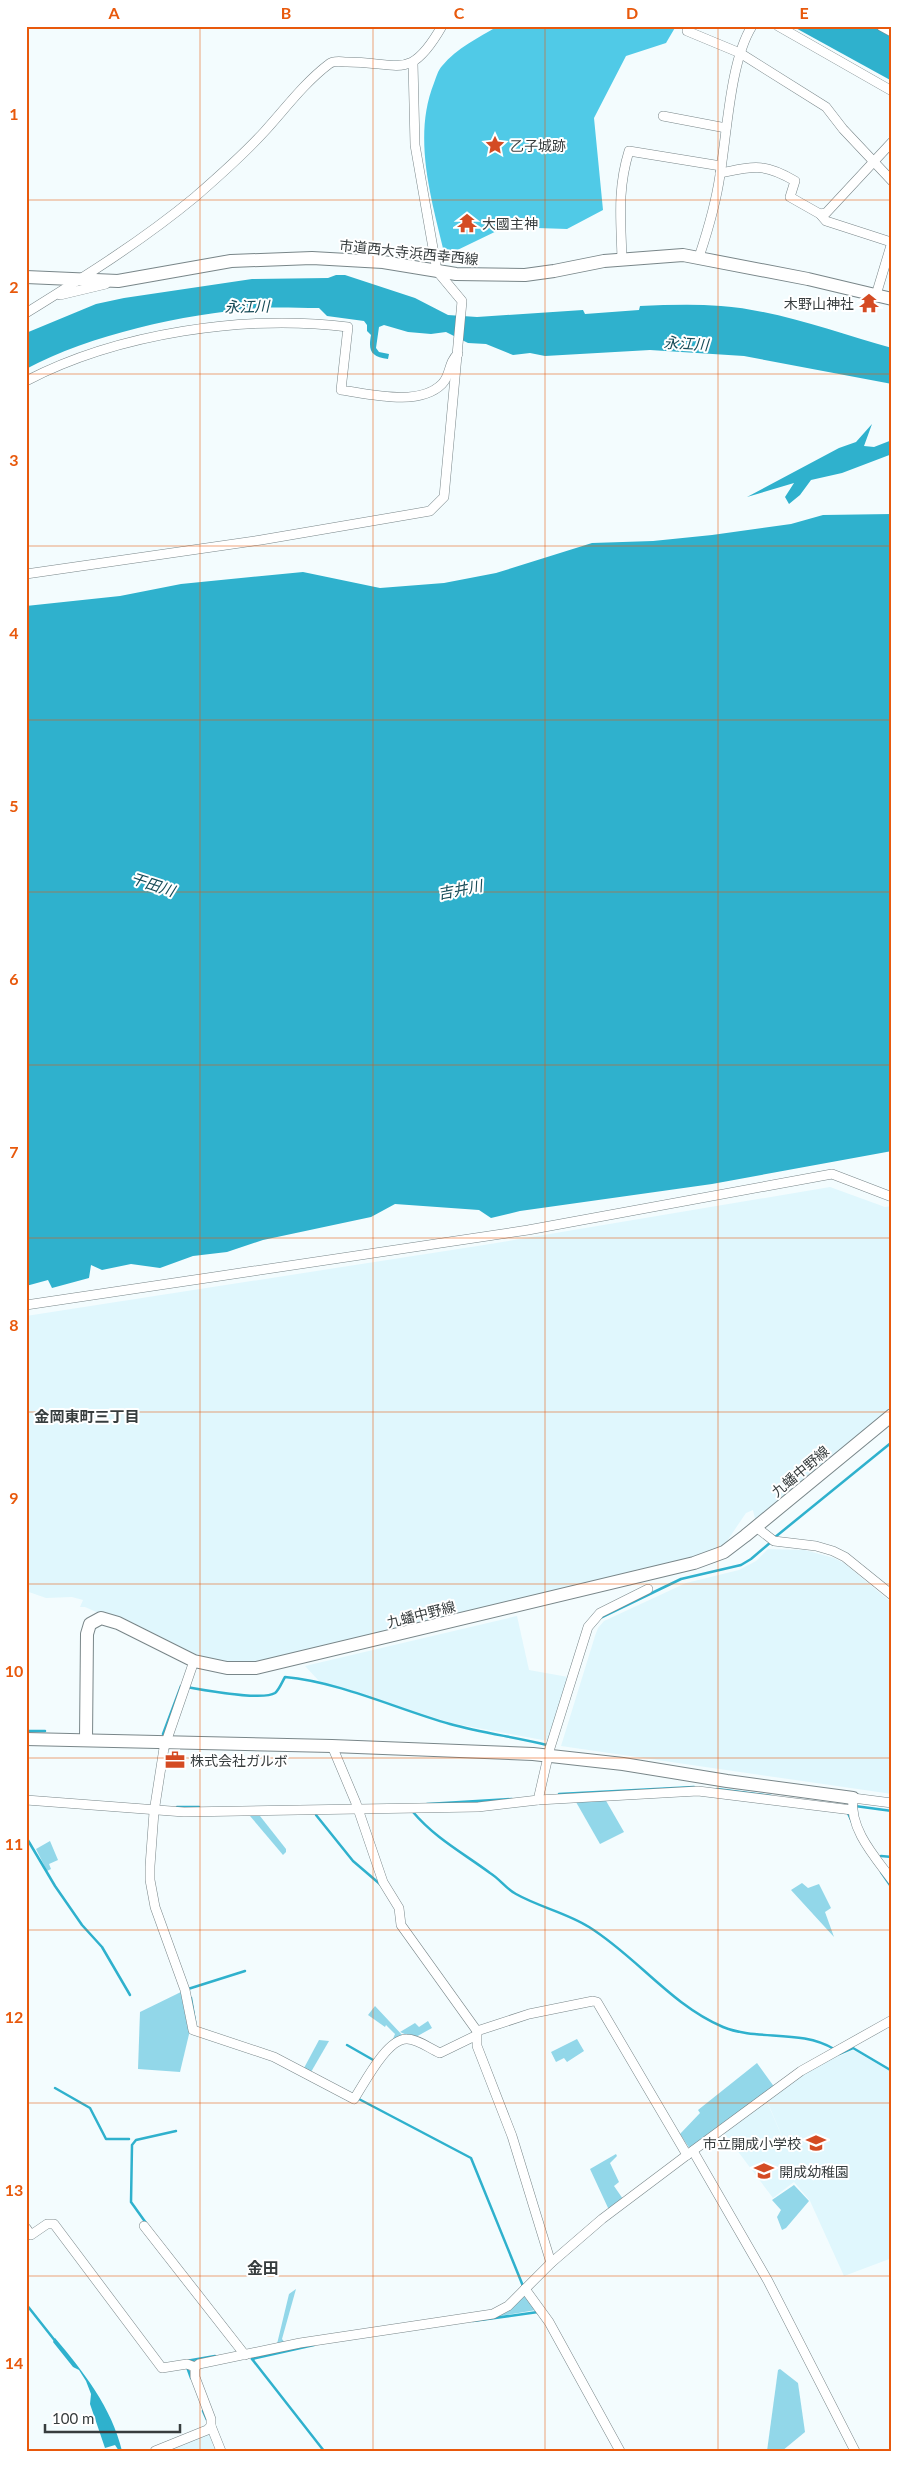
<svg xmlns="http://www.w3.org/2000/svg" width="918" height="2477" viewBox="0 0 918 2477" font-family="Lato,'Noto Sans JP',sans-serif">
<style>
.built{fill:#e0f7fd}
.green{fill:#92d7e9}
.forest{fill:#50cae7}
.water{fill:#2fb1cd}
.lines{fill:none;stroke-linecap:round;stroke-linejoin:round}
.stream{stroke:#2fb1cd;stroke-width:2.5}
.street-casing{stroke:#798689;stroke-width:10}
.secondary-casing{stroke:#798689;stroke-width:14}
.street{stroke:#fff;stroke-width:9}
.secondary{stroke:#fff;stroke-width:12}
.grid{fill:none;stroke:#e8590c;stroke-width:1;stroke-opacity:0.55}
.labels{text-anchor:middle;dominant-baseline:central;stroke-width:4;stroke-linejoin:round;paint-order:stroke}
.poi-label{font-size:14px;fill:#373d3e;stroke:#fff;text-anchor:start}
.street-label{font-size:14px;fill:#373d3e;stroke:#fff}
.water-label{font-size:15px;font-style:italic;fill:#164b57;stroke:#fff}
.neighbourhood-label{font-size:15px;font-weight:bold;fill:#373d3e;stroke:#fff}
.quarter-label{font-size:16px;font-weight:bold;fill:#373d3e;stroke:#fff}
.neatline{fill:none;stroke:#e8590c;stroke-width:2}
.grid-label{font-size:16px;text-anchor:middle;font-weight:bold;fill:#e8590c}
</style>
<rect width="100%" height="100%" fill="#f3fcfe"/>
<g class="built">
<path d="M830,1187L885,1207L892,1206V1407L759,1520L755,1519L753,1510L746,1513L725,1544L694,1560L250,1666L215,1664L85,1607H80L83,1600L72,1597L46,1598L26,1591V1316L484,1245Z"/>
<path d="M768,1549L805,1550L834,1558L844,1563L892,1603V1794L561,1746L595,1636L598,1628L604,1621L686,1583L739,1570L756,1561Z"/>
<path d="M517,1616L529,1670L568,1677L548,1741L451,1723L319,1681L305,1666Z"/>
<path d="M853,2050L892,2072V2258L844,2276L810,2201L794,2182L773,2198L724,2133L767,2102L790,2155L767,2101L787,2085L837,2054L840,2056Z"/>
<path d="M209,2434L215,2451H165Z"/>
</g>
<g class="green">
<path d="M578,1799H605L624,1832L600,1844L576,1802Z"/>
<path d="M250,1816H260L286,1849V1852L283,1855Z"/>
<path d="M50,1841L58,1860L49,1864L51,1869L47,1871L36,1849Z"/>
<path d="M802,1883L808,1888L819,1884L831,1908L825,1912L834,1937L791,1890Z"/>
<path d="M183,1991L190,2030L180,2072L138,2069L140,2012Z"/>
<path d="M375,2006L404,2037L390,2046L395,2034L386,2025L385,2027L368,2015Z"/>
<path d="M428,2021L432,2028L414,2038L400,2032L415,2023L419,2027Z"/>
<path d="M577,2039L584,2051L567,2062L564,2058L556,2062L551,2052Z"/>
<path d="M319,2040L329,2041L311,2072L304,2068Z"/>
<path d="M757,2063L775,2088L690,2149L680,2134L700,2113L698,2110Z"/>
<path d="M616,2154L617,2156L610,2163L619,2182L614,2186L623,2199L609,2210L590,2169Z"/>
<path d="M794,2185L809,2201L786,2228L782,2230L777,2217L781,2210L772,2200Z"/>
<path d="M296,2289L282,2339L285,2343L277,2344L289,2294Z"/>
<path d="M524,2295L536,2310L500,2316Z"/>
<path d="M780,2369L798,2383L805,2432L782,2451H767L778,2370Z"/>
</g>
<path class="forest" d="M498,26H676L666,43L626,56L594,118L603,210L567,229L505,227L445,256C432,201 412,138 434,83C436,78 438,70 442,66C457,48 478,38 498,26Z"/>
<g class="water">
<path d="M792,26H873L892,36V81Z"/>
<path d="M336,275H345L415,298L448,315L477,317L583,310L585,314L639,310L640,306C667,305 694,304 721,306C777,310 837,333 892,348V384L744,356L650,350L545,356L530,353L513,355L486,344L468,343L446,332L431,334L408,332L384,325L379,327L376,348L379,352L389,354L388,359C371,357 368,351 371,335L367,331V325L364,321L327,316L319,308C299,308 278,307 258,308C185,314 91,334 26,369V333L96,304L124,298L252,279L328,278Z"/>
<path d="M872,424L864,446L874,447L892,440V454L842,473L811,480L800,495L789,504L785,497L794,483L747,497L839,448L856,442Z"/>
<path d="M892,514V1151L712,1184L520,1211L491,1218L479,1210L395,1204L371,1217L263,1240L227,1252L193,1256L160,1268L131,1264L102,1270L91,1265L89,1278L52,1288L48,1280L26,1286V606L120,596L181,584L303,572L380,588L444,583L496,573L592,543L653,541L712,535L791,524L823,515Z"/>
<path d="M55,2338C83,2371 112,2408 122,2451H119L115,2445L105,2448L90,2404L91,2394L86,2381L79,2370L73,2367L53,2342Z"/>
</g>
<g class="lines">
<g class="stream">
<path d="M774,1538L892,1442"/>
<path d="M600,1618L681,1579L741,1565L751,1559L771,1542"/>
<path d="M26,1731H45"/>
<path d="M163,1734L181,1686C197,1689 263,1701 275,1693C279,1690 282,1682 285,1677C340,1682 397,1709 450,1724C482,1733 515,1737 547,1745"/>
<path d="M717,1789L771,1796"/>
<path d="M559,1794L694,1787"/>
<path d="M427,1804L512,1799"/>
<path d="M855,1806L892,1811"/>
<path d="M177,1807H199"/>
<path d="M847,1811L852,1822"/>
<path d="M413,1812C435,1838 463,1853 490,1873C500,1879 506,1889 516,1894C539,1907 567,1913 589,1927C636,1956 671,2005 723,2027C757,2041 801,2029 834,2049"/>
<path d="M316,1815L353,1861L381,1885"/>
<path d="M26,1837L55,1886L82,1925L102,1947L130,1995"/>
<path d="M881,1856L892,1857"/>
<path d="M881,1872L892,1888"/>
<path d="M188,1989L245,1971"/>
<path d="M191,1998L195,2022"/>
<path d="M347,2045L375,2061"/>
<path d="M839,2054L853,2048L892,2071"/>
<path d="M55,2088L90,2108L106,2139H129"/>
<path d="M357,2098L471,2158L523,2286"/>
<path d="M146,2223L131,2202L132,2145L136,2140L176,2131"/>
<path d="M26,2304L56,2342"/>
<path d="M473,2321L538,2312"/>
<path d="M252,2359L314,2345"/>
<path d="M252,2359L324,2451"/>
<path d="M186,2361L215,2356"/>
<path d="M187,2367L191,2378"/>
<path d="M203,2411L207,2420"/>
</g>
<defs>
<g id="street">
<path d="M778,26L892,91"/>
<path d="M881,26L892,32"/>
<path d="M687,31L740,53L826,107L843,129L892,181"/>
<path d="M663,116L726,128"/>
<path d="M720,173C755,166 764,163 795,181L790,197L820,214L826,221L891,242"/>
<path d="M820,214L826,213L892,142"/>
<path d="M699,257C708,230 716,203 720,175C727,134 730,61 752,26"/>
<path d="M622,260C621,220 617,190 629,151L721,166"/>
<path d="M60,295L106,284"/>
<path d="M876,295L892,242"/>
<path d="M26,313C84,277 142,241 195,197C218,177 243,155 264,132C285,109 304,83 329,64C334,60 341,62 347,62C400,62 410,82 442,26"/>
<path d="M26,381C118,333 246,314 348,327L341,390C370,394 419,407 442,384C451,375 448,362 458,354"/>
<path d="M26,574L261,540L430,511L444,497L462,301L437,271L415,145L413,63"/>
<path d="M26,1305L528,1230L832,1174L892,1197"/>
<path d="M756,1527L774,1541L816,1546L833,1551L845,1557L892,1595"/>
<path d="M194,1661L164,1748L154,1812L150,1866V1880L155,1907L185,1990L193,2030L274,2057L354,2099C364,2084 387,2038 407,2039C418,2039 430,2049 440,2053L475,2036"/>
<path d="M332,1746L356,1803L383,1882L399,1908L401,1925L477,2031V2046L512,2136L551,2263"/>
<path d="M26,1800L184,1812L478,1807L538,1800L550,1748L588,1627L600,1613L648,1589"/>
<path d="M538,1800L698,1791L852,1810"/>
<path d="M892,1803L853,1798C849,1829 875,1857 892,1880"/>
<path d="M477,2031L529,2014L593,2001L597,2002L687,2155"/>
<path d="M693,2151L768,2281L855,2451"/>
<path d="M144,2226L245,2355"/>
<path d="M26,2228L31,2235L47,2224H54L162,2368L187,2364L195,2367L199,2364L300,2343L493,2314L508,2306L551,2263L602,2219L687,2155L801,2071L892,2020"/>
<path d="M525,2289L549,2322L620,2451"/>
<path d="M211,2426L221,2451"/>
<path d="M155,2451L207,2430L211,2426V2419L195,2377V2367"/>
</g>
<g id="secondary">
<path d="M26,277L118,281L231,261L312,258L383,262L456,274L525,275L554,271L604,261L683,255L808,279L892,299"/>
<path d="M26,1739L332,1746L533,1754L623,1764L727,1781L853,1798"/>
<path d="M86,1739L87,1634L90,1624L101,1618L118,1623L194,1661L227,1668H256L694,1563L724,1552L745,1536L892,1415"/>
</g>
</defs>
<use href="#street" class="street-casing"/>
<use href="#secondary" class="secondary-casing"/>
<use href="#street" class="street"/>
<use href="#secondary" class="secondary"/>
</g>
<path class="grid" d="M200,26V2451M373,26V2451M545,26V2451M718,26V2451M26,200H892M26,374H892M26,546H892M26,720H892M26,892H892M26,1065H892M26,1238H892M26,1412H892M26,1584H892M26,1758H892M26,1930H892M26,2103H892M26,2276H892"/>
<defs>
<symbol id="sight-bare" viewBox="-9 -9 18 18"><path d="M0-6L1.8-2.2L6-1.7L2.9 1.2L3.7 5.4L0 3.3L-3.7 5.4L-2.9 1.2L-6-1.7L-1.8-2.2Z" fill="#d44b23" stroke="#fff" stroke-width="2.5" paint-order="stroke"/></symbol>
<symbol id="temple-bare" viewBox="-9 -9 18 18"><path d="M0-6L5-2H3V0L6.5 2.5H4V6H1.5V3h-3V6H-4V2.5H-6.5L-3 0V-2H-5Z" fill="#d44b23" stroke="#fff" stroke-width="2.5" paint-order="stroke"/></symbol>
<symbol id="office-bare" viewBox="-9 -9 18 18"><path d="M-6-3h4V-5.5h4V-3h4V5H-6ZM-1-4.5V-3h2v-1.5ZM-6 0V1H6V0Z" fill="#d44b23" stroke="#fff" stroke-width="2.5" paint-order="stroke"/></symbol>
<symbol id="school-bare" viewBox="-9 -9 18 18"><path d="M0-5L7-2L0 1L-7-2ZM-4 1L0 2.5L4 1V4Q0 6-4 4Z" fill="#d44b23" stroke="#fff" stroke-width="2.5" paint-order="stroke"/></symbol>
</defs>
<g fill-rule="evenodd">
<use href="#sight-bare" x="481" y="131" width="28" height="28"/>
<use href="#temple-bare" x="453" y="209" width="28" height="28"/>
<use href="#temple-bare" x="855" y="289" width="28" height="28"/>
<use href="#office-bare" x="161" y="1746" width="28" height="28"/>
<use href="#school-bare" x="802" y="2129" width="28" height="28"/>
<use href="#school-bare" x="750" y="2157" width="28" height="28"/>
</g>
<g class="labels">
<g class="poi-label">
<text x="510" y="145">乙子城跡</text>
<text x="482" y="223">大國主神</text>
<text x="854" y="303" text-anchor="end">木野山神社</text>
<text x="190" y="1760">株式会社ガルボ</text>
<text x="801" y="2143" text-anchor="end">市立開成小学校</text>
<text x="779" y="2171">開成幼稚園</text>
</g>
<g class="street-label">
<text transform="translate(409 252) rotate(6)">市道西大寺浜西幸西線</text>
<text transform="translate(800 1471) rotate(-40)">九蟠中野線</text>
<text transform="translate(421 1614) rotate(-14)">九蟠中野線</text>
</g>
<g class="water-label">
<text transform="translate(247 306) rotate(-1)">永江川</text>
<text transform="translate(686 343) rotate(3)">永江川</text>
<text transform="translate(153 884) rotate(18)">干田川</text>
<text transform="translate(460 889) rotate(-11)">吉井川</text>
</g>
<g class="neighbourhood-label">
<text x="87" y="1416">金岡東町三丁目</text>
</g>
<g class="quarter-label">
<text x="263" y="2267">金田</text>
</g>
</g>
<rect width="918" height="2477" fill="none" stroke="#ffffff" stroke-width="55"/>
<path d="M45 2424v8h135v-8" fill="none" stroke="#373d3e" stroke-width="2.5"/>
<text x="52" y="2424" font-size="15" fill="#373d3e" stroke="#ffffff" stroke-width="4" paint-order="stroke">100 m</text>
<rect x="28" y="28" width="862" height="2422" class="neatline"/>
<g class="grid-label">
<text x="114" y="19">A</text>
<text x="286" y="19">B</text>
<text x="459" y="19">C</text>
<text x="632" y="19">D</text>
<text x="804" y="19">E</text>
<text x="14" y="120">1</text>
<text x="14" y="293">2</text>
<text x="14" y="466">3</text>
<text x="14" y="639">4</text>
<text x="14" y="812">5</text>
<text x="14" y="985">6</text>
<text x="14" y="1158">7</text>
<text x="14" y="1331">8</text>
<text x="14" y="1504">9</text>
<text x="14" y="1677">10</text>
<text x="14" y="1850">11</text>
<text x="14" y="2023">12</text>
<text x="14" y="2196">13</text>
<text x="14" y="2369">14</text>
</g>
</svg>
